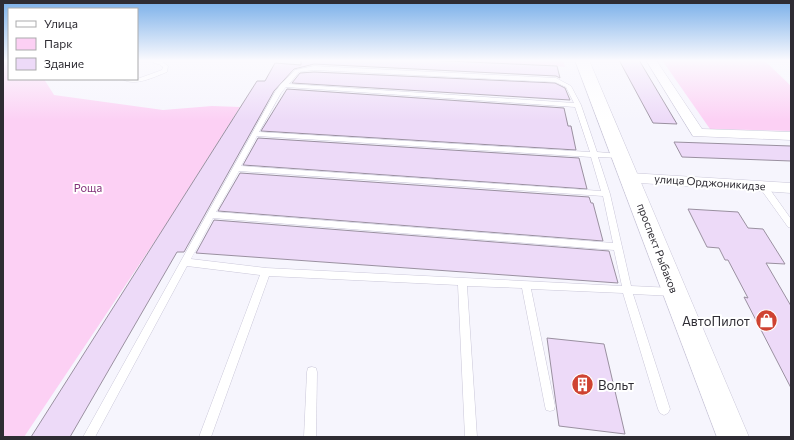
<svg xmlns="http://www.w3.org/2000/svg" width="794" height="440" viewBox="0 0 794 440" font-family="Commissioner,sans-serif">
<style>
.green{fill:#fcd0f4}
.building{fill:#eddaf8;stroke:#9a90a0}
.lines{fill:none;stroke-linecap:round;stroke-linejoin:round}
.service-casing{stroke:#cac7d9;stroke-width:1}
.minor-casing{stroke:#cac7d9;stroke-width:1}
.secondary-casing{stroke:#cac7d9;stroke-width:1}
.service{fill:#fff;fill-rule:evenodd}
.minor{fill:#fff;fill-rule:evenodd}
.secondary{fill:#fff;fill-rule:evenodd}
.labels{text-anchor:middle;dominant-baseline:central;stroke-width:4;stroke-linejoin:round;paint-order:stroke}
.street-label{font-size:11px;fill:#2e2c33;stroke:#fff}
.park-label{font-size:11px;fill:#823179;stroke:#fff}
.near-poi-label{font-size:13px;fill:#2e2c33;stroke:#fff;text-anchor:end}
</style>
<rect width="100%" height="100%" fill="#f6f5fd"/>
<g class="green">
<path d="M3,60H9V79H44L54,95L163,110L212,106L240,107L165,226L24,437H3Z"/>
<path d="M426,60H563L565,67L557,66Z"/>
<path d="M662,60H764L791,86V131L710,129Z"/>
</g>
<g class="building">
<path d="M301,60H426L557,66L560,78L556,76L314,64L294,69L274,91L184,252H177L70,437H31L257,81H265L275,63L301,65Z"/>
<path d="M619,60H639L677,124L653,123Z"/>
<path d="M314,72L555,83L565,88L570,100L292,83L300,73Z"/>
<path d="M287,89L564,108L568,126H571L576,150L261,131Z"/>
<path d="M258,138L579,158L587,189L243,165Z"/>
<path d="M674,142L791,146V161L682,157Z"/>
<path d="M240,173L589,197L591,203H593L603,241L218,211Z"/>
<path d="M688,209L738,212L748,228L763,229L785,264L766,263L791,306V388L744,297L748,298L728,260H725L719,248L707,247Z"/>
<path d="M214,220L609,251L618,283L196,253Z"/>
<path d="M547,338L604,344L625,434L559,426Z"/>
</g>
<g class="lines">
<defs>
<g id="service">
<path d="M156,60H160L168,66L167,72C154,77 135,87 122,79H137L162,70L163,67L156,62Z"/>
<path d="M314,66L556,78L571,86L581,105L597,152L620,154L623,156L620,158L598,157L610,194L631,286L673,288L676,289L678,292L676,295L673,296L633,294L670,409L668,413L664,415L660,413L658,409L623,293L531,289L555,406L554,410L550,411L546,410L545,406L522,288L467,286L477,437H465L458,285L269,276L211,437H199L260,275L187,266L95,437H83L275,92L281,84L295,70ZM314,70L555,82L566,87L574,103L289,84L299,72ZM286,87L575,107L590,152L259,132L281,93ZM257,136L591,157L601,191L241,166ZM239,171L603,196L613,243L216,212ZM213,218L614,250L622,286L266,268L191,259Z"/>
<path d="M763,183L766,184L791,219V228L788,227L760,188L759,186Z"/>
<path d="M312,367L316,368L317,372L316,437H304L307,372L308,368Z"/>
</g>
<g id="minor">
<path d="M153,60H163V61L158,64L154,63Z"/>
<path d="M646,60H656L702,129L791,132V140L693,136Z"/>
<path d="M630,173L791,183V193L625,182L623,178L625,174Z"/>
</g>
<path id="secondary" d="M575,60H589L749,437H717Z"/>
</defs>
<use href="#service" class="service-casing"/>
<use href="#minor" class="minor-casing"/>
<use href="#secondary" class="secondary-casing"/>
<use href="#service" class="service"/>
<use href="#minor" class="minor"/>
<use href="#secondary" class="secondary"/>
</g>
<linearGradient id="sky" x2="0" y2="1"><stop stop-color="#79afe9"/><stop offset="0.5" stop-color="#fbfafe"/><stop offset="1" stop-color="#fbfafe" stop-opacity="0"/></linearGradient>
<rect width="794" height="121" fill="url(#sky)"/>
<defs>
<symbol id="shop-disc" viewBox="-11 -11 22 22"><circle r="9.5" fill="#cf4332" stroke="#fff"/><path d="M-5-2.5h2.3a2.7 3.5 0 0 1 5.4 0H5L5.5 6h-11ZM-1.5-2.5h3a1.5 2.3 0 0 0-3 0Z" fill="#fff"/></symbol>
<symbol id="building-disc" viewBox="-11 -11 22 22"><circle r="9.5" fill="#cf4332" stroke="#fff"/><path d="M-4-6H4V6H1V3H-1V6H-4ZM-2.5-4.3h1.7v1.8h-1.7ZM.8-4.3h1.7v1.8H.8ZM-2.5-1h1.7V.8h-1.7ZM.8-1h1.7V.8H.8Z" fill="#fff"/></symbol>
</defs>
<g fill-rule="evenodd">
<use href="#shop-disc" x="754" y="308" width="25" height="25"/>
<use href="#building-disc" x="570" y="372" width="25" height="25"/>
</g>
<g class="labels">
<g class="street-label">
<text transform="translate(710 182) rotate(4)">улица Орджоникидзе</text>
<text transform="translate(658 248) rotate(69)">проспект Рыбаков</text>
</g>
<g class="park-label">
<text x="88" y="187">Роща</text>
</g>
<g class="near-poi-label">
<text x="750" y="321">АвтоПилот</text>
<text x="598" y="385" text-anchor="start">Вольт</text>
</g>
</g>
<rect width="794" height="440" fill="none" stroke="#2e2c33" stroke-width="8"/>
<rect x="8" y="8" width="130" height="72" fill="#ffffff" stroke="#ababad"/>
<rect x="16" y="21" width="20" height="6" fill="#ffffff" stroke="#ababad"/>
<text x="44" y="28" font-size="12" fill="#2e2c33">Улица</text>
<rect x="16" y="38" width="20" height="12" fill="#fcd0f4" stroke="#ababad"/>
<text x="44" y="48" font-size="12" fill="#2e2c33">Парк</text>
<rect x="16" y="58" width="20" height="12" fill="#eddaf8" stroke="#ababad"/>
<text x="44" y="68" font-size="12" fill="#2e2c33">Здание</text>
</svg>
